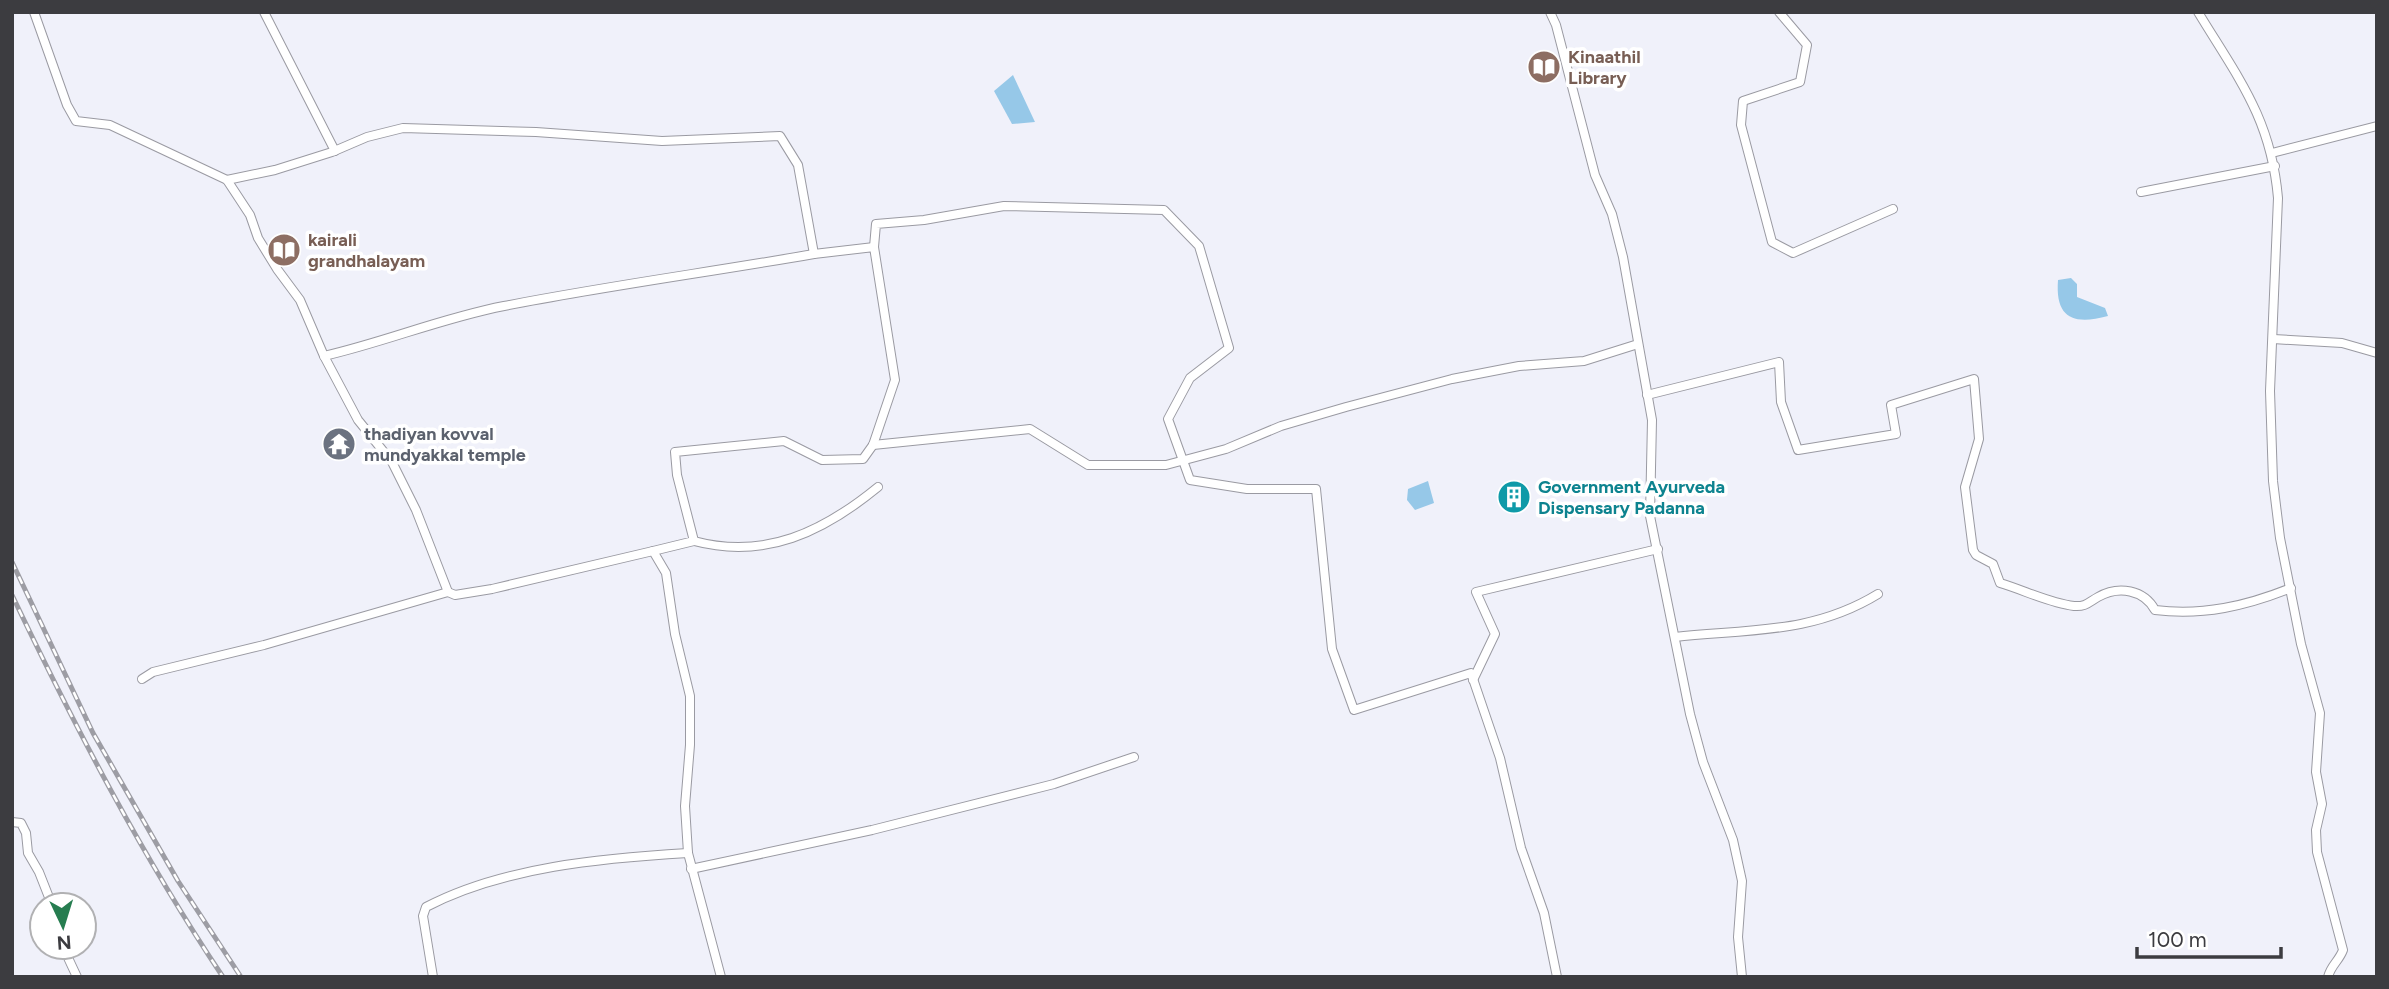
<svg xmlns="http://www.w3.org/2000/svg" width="2389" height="989" viewBox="0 0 2389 989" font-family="Figtree,sans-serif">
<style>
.water{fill:#96c8e8}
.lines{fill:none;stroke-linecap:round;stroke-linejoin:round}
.street-casing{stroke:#9a9aa2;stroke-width:10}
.street{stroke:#fff;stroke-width:8}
.rail-casing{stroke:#9d9da4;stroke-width:5}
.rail{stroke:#fff;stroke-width:2.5;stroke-dasharray:8;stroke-linecap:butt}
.labels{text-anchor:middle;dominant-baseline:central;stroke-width:7;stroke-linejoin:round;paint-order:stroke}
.education-label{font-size:18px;font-weight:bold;fill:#785e54;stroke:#fff;text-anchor:start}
.worship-label{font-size:18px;font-weight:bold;fill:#5b616d;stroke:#fff;text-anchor:start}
.culture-label{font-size:18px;font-weight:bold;fill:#0d838f;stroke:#fff;text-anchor:start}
</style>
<rect width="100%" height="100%" fill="#f0f1fa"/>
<g class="water">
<path d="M1013,75L1035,122L1012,124L994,91Z"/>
<path d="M2071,278L2077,284V297L2105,308L2108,316C2074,325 2055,319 2058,280Z"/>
<path d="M1428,481L1434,503L1415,510L1407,500L1408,489Z"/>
</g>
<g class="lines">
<defs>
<g id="street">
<path d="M34,12L67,105L76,121L110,125L227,180L250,215L258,238L277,269L300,300L324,356L358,420L392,462L416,510L448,592L455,595L492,589L653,551L666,573L675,634L690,696V745L685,806L688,853L721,977"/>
<path d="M264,12L335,151"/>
<path d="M1550,12L1556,25L1595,175L1612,214L1623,257L1652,420L1650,516L1690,714L1703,762L1733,840L1742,881L1738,937L1742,977"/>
<path d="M1779,12L1807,45L1800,82L1743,101L1741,125L1772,242L1793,253L1893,209"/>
<path d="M2198,12C2238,78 2271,118 2278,198L2270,391L2273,481L2280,538L2301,644L2320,713L2316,772L2322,804L2316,830L2317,852L2343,950C2339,961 2331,965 2328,977"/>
<path d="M2272,153L2377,126"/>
<path d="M227,180L275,170L332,152L367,137L403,128L536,132L662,141L780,136L798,165L814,254L874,247L895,380L873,445L863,459L822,460L784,441L675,452L677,475L694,541L653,551"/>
<path d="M2141,192L2275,166"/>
<path d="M874,247L876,224L924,220L1004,206L1164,210L1199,246L1229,348L1190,378L1168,419L1190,480L1247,489H1316L1332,649L1354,710L1471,673L1500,758L1521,848L1544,913L1557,977"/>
<path d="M2273,339L2342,343L2377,353"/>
<path d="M324,356C385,342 442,318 504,306C606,286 711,272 814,254"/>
<path d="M1647,395L1779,362L1781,402L1798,450L1896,434L1891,405L1974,379L1979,439L1965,487L1973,550L1976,555L1993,564L2000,583C2024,590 2049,603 2074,606C2086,607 2089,602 2098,597C2119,585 2144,590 2155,610C2203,616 2246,606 2291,588"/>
<path d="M873,445L1030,429L1088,465H1166L1226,449L1281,426L1346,407L1452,379L1519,366L1584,361L1638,344"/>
<path d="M694,541C765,560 823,532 878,487"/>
<path d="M1675,637C1749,629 1813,634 1878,594"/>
<path d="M142,679L153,672L264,645L448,592"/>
<path d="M1473,680L1495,634L1476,592L1658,549"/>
<path d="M12,822L21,823L26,833L28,853L39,872L52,905"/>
<path d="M691,869L872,830L1054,784L1134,757"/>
<path d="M63,947L77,977"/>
<path d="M433,977L423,916L426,907C502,867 603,858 688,853"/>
</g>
</defs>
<use href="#street" class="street-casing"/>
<use href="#street" class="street"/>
<defs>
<g id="rail">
<path d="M12,562L93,733L178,881L241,977"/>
<path d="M12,595C75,727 142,856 223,977"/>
</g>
</defs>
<use href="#rail" class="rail-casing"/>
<use href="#rail" class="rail"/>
</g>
<defs>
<symbol id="library-disc" viewBox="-11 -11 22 22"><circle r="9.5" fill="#8d6e63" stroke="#fff"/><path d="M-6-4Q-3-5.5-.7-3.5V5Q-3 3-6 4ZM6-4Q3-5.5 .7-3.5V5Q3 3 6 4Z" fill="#fff"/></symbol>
<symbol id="temple-disc" viewBox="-11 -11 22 22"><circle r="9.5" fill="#6b7280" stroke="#fff"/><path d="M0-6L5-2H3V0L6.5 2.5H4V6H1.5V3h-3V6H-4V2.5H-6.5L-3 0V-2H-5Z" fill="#fff"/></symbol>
<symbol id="building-disc" viewBox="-11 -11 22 22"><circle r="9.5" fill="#0f9aa8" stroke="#fff"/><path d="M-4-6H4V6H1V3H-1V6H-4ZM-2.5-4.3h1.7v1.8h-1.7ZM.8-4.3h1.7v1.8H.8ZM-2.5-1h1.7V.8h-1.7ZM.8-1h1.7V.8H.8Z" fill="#fff"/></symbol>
</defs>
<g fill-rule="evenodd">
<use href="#library-disc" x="1525" y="48" width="38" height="38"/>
<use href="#library-disc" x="265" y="231" width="38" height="38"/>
<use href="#temple-disc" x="320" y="425" width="38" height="38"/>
<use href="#building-disc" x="1495" y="478" width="38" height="38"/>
</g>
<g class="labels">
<g class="education-label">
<text x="1568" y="57">Kinaathil<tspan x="1568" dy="21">Library</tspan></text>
<text x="308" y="240">kairali<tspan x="308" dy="21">grandhalayam</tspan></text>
</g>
<g class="worship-label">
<text x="364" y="434">thadiyan kovval<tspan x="364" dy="21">mundyakkal temple</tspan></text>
</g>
<g class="culture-label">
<text x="1538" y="487">Government Ayurveda<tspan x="1538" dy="21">Dispensary Padanna</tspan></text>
</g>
</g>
<rect width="2389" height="989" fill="none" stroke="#3c3c40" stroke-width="28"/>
<g transform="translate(63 926) rotate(176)"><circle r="33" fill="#ffffff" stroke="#b1b1b3" stroke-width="2"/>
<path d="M0-5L12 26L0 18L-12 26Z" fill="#267d50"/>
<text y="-10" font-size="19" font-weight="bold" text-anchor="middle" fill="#3c3c40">N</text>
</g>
<path d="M2137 947v10h144v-10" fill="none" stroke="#3c3c40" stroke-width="3.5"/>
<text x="2148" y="947" font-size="21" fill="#3c3c40" stroke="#ffffff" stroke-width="5" paint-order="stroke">100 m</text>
</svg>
